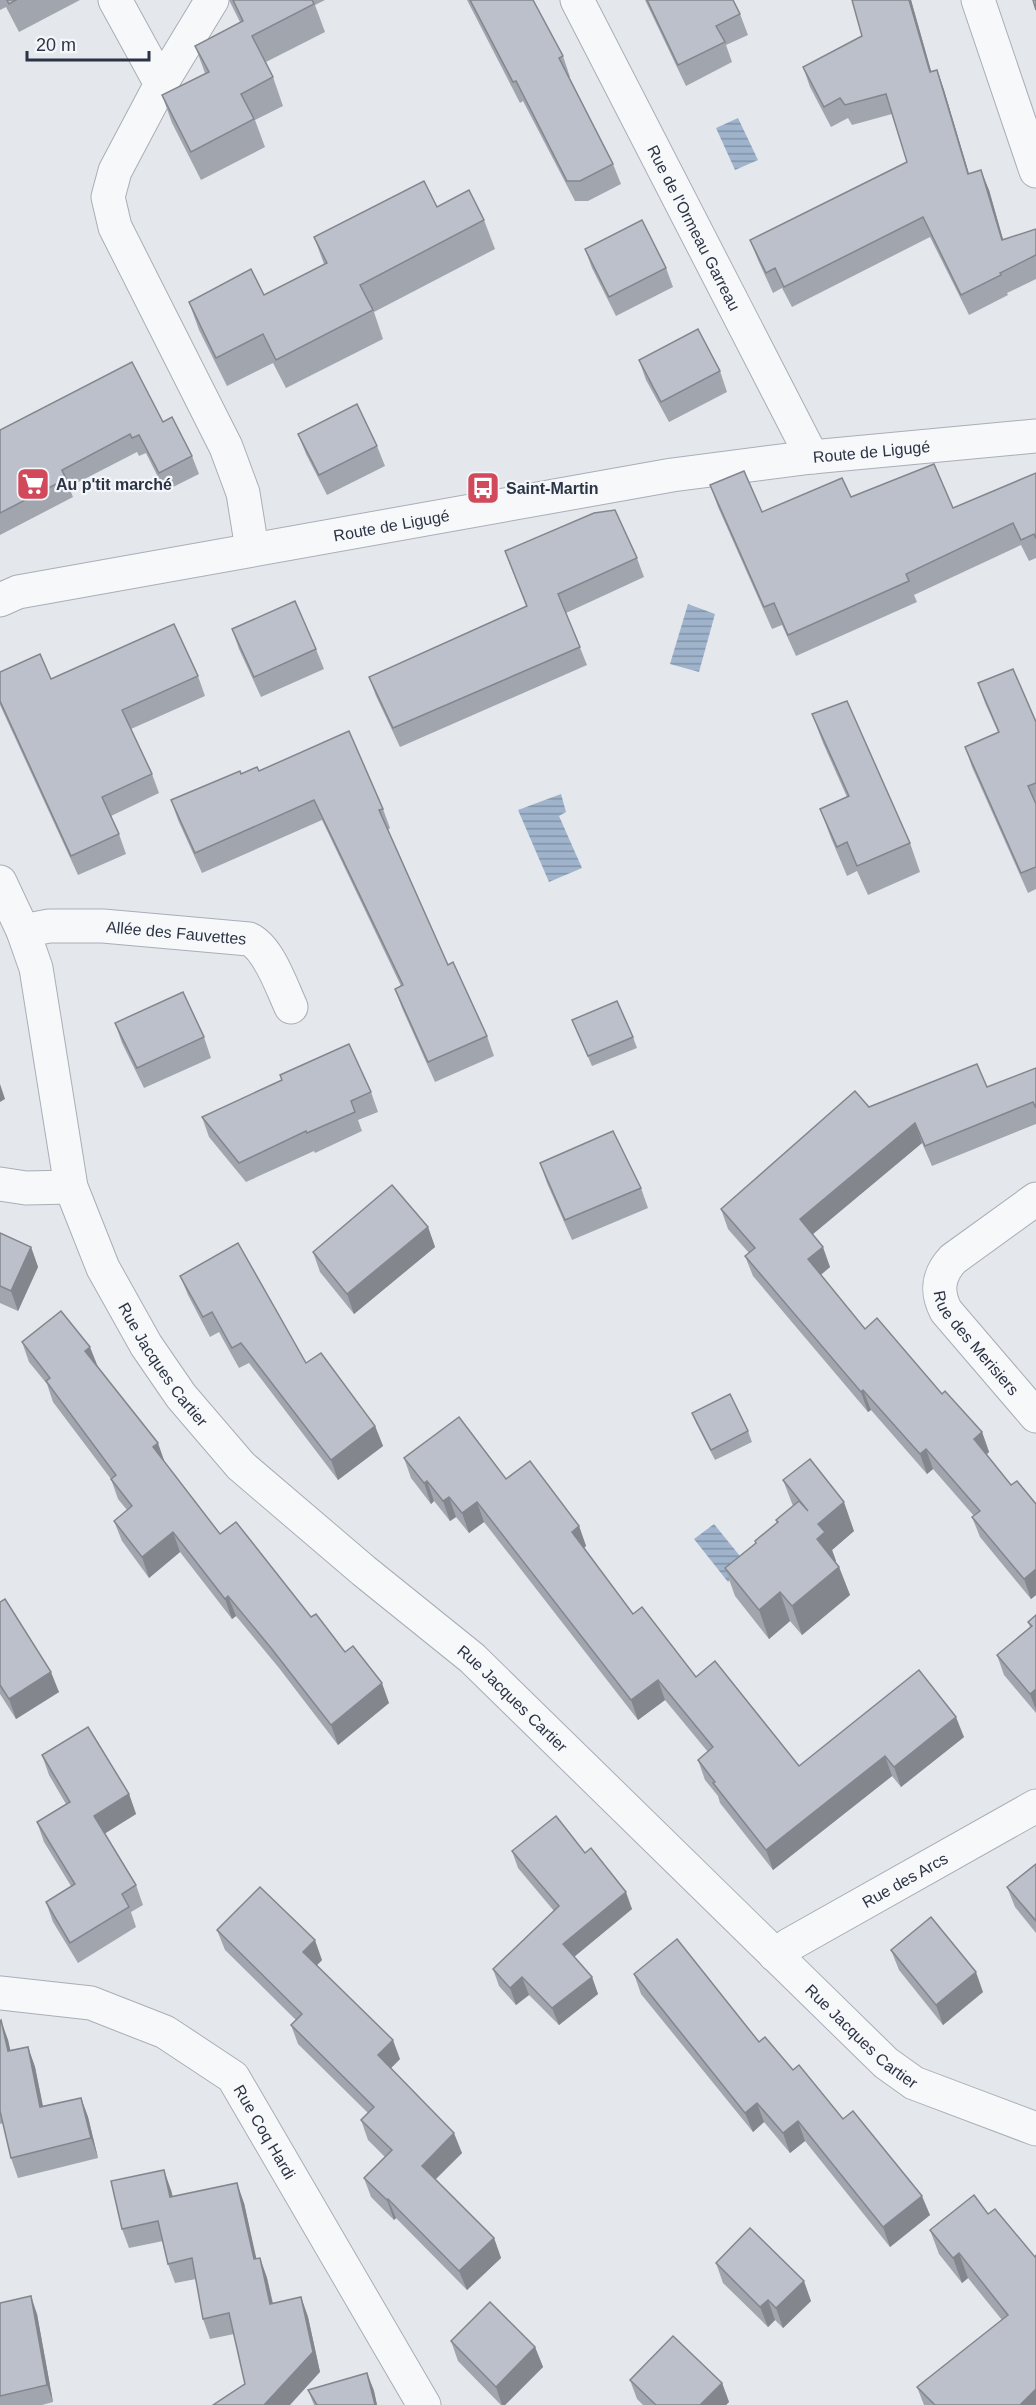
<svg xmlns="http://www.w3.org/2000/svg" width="1036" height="2405" viewBox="0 0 1036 2405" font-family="Helvetica,sans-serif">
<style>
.water{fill:url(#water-rules)}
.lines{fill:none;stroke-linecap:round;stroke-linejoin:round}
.minor-casing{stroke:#a9aeb7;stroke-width:35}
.minor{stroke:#f7f8fa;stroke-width:33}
.wall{fill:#a1a5ae}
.shaded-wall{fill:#83868d}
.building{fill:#bbc0ca;stroke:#83868d;stroke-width:1.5}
.labels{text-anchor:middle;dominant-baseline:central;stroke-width:4.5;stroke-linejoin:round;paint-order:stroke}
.street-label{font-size:16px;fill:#2b3445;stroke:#f4f6f9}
.poi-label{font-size:16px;font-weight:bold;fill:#2b3445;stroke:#f4f6f9;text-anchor:start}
</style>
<defs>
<pattern id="water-rules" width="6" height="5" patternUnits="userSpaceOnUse" patternTransform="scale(1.5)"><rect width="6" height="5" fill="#9fb4cc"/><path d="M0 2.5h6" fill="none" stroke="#8293a7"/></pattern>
</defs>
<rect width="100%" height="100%" fill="#e4e7ec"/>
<g class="water">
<path d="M738,118L758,160L735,170L716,128Z"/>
<path d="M688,604L715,614L699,672L670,664Z"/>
<path d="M561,794L566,812L559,816L582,868L549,882L518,810Z"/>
<path d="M714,1524L748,1566L728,1582L694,1539Z"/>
</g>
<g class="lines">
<defs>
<g id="minor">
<path d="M115,0L161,84L115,171L108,197L115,227L226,447L243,493L252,549"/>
<path id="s1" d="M577,0L812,457"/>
<path d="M978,0L1036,171"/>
<path d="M161,84L212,0"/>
<path id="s2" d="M0,600L18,592L672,475L812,457L1036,436"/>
<path id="s3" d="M0,882L23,931L36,968L71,1187L103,1268L146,1345L181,1396L241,1466L364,1571L472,1658L886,2063L914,2083L1036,2129"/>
<path id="s4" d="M23,931L49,926H103L249,939C269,948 282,988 291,1007"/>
<path d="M0,1184L26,1188L71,1187"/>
<path id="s5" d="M1036,1199L953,1259C938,1275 936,1292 946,1311L1036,1416"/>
<path id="s6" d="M775,1955L789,1945L1036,1806"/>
<path id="s7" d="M0,1993L91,2003L165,2032L233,2077L424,2405"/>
</g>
</defs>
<use href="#minor" class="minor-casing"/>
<use href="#minor" class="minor"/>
</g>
<g class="wall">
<path d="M0,0H80L19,32L6,7L0,10Z"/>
<path d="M229,0H325L315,5L325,32L266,62L273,77L283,106L255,120L265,147L201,180L172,123L162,95L205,73L195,46L240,22Z"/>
<path d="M467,0H533L563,56L570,77H569L613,164L621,184L588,201H575L523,101L520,103Z"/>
<path d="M645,0H733L740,14L748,35L726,45L732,62L686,86Z"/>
<path d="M911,0L931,71L937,70L944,90L969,174L989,190L1003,240L1036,229V279L1007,293L1008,295L969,315L930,237L792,307L782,288L773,293L758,260L750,240L907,162L892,114L852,125L848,118L831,127L810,87L803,67L862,36Z"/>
<path d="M437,207L484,220L495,249L374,312L383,339L286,388L273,363L227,386L199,330L189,302L264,295L324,264L314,237Z"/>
<path d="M585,249L666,268L673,287L616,316L592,268Z"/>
<path d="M639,360L720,371L727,392L669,422L646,380Z"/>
<path d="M163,422L192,456L199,474L165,491L146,453L139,456L137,452L69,487L73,497L0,535V430Z"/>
<path d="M298,434L377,446L385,466L327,495L306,454Z"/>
<path d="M1036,473V558L1029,561L1021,545L914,595L917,602L796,656L782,625L772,629L718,507L710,485L762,512L851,497L953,508Z"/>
<path d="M505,551L637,558L644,577L566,613L587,665L400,747L376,696L369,677L526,606Z"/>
<path d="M232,629L316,649L324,669L261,697L239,649Z"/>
<path d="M0,672L51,679L198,676L205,696L131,729L152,774L159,793L111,816L119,834L126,854L78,875L0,705Z"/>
<path d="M978,683L1036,722V889L1028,893L972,767L965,747L998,732L985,703Z"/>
<path d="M812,714L910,843L920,872L868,895L857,871L847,876L831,838L820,809L847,797L823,743Z"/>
<path d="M259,771L383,809L390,828L388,830L448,965L487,1036L494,1056L435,1082L402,1008L395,989L401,986L322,820L202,873L178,820L171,800L241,774Z"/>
<path d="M572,1020L633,1037L637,1048L592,1066Z"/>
<path d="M115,1023L204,1037L211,1058L144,1088L122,1043Z"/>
<path d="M1036,1068V1124L932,1166L922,1143L813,1234L830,1267L821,1275L865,1329L942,1394L982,1432L989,1452L986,1455L1011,1485L1036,1504V1595L1031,1599L980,1537L972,1517L974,1516L933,1469L927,1474L871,1410L868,1412L753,1276L745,1256L749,1253L728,1229L721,1209L869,1107L987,1087Z"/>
<path d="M371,1092L378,1112L358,1120L362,1131L315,1153L314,1151L246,1182L209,1137L202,1117Z"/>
<path d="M540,1163L641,1188L648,1208L572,1240L547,1183Z"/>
<path d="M428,1227L435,1247L354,1314L320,1272L313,1252Z"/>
<path d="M0,1233L31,1247L38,1267L18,1311L0,1303Z"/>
<path d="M180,1276L306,1363L375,1426L383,1446L338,1480L249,1363L239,1368L219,1332L210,1337L188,1295Z"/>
<path d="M22,1342L98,1367L165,1463L220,1534L311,1617L345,1652L389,1703L338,1745L279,1668L236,1616L232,1619L180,1552L149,1578L122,1541L114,1521L127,1510L118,1499L111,1479L53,1402L47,1384L29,1362Z"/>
<path d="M692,1413L748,1431L752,1442L715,1460L696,1423Z"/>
<path d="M404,1458L506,1479L579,1526L586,1546L584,1548L633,1614L696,1677L799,1766L964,1737L901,1787L892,1776L773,1870L720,1803L718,1796L705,1780L698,1760L708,1752L665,1700L638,1720L484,1522L469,1533L456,1517L450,1521L434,1501L431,1504L411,1478Z"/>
<path d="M783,1480L854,1531L832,1550L836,1561H835L839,1567L850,1595L802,1635L790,1621L769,1639L735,1596L725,1568L756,1544L777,1523L776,1520L793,1506Z"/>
<path d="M0,1602L59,1692L16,1719L0,1694Z"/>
<path d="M1036,1615V1713L1004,1675L997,1655L1030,1627L1028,1622Z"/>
<path d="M42,1755L129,1794L136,1814L105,1833L136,1885L143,1905L131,1912L136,1927L78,1963L53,1922L46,1902L71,1886L44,1842L37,1822L66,1804L49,1775Z"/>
<path d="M512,1851L585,1853L632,1909L574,1957L592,1977L598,1994L559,2025L529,1995L516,2005L499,1986L493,1969L554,1911L518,1868Z"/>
<path d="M1036,1864V1933L1015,1907L1007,1887Z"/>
<path d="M217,1930L322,1960L317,1965L400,2059L391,2068L462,2153L435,2179L494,2238L501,2258L467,2290L396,2218L394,2220L371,2197L364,2178L385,2157L368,2140L361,2120L368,2113L298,2044L291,2025L296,2020L225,1950Z"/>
<path d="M891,1950L983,1992L943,2025L899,1970Z"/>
<path d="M634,1974L759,2042L793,2070L843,2119L930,2215L890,2247L805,2141L790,2153L764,2122L753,2132L641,1994Z"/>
<path d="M0,2021L8,2040L10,2050L28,2047L35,2067L43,2106L81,2098L88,2117L98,2158L18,2178L11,2158L3,2123L0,2124Z"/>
<path d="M171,2190L173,2197L244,2203L256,2259L260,2258L267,2278L273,2303L301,2297L308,2317L320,2372L245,2384L234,2334L210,2339L203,2319L196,2279L175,2283L168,2264L163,2241L129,2248L122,2229Z"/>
<path d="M974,2195L1036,2405H924L917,2387L1002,2320L968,2278L962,2283L939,2254L930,2230Z"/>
<path d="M716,2263L811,2301L783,2328L775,2320L768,2327L723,2283Z"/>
<path d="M0,2303L37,2314L53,2402L42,2405H0Z"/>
<path d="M451,2341L535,2347L543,2367L505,2405H501L458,2361Z"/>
<path d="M367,2373L374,2391L377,2405H314L308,2390Z"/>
<path d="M630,2380L722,2383L729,2402L726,2405H643L637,2399Z"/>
</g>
<g class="shaded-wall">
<path d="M909,0H911L937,92L930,72Z"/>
<path d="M937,70L944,90L975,194L968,174Z"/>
<path d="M981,170L989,190L1009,260L1002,240Z"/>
<path d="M0,1084L5,1099L0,1102Z"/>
<path d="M915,1123L922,1143L807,1239L800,1219Z"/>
<path d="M428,1227L435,1247L354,1314L347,1294Z"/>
<path d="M31,1247L38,1267L18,1311L11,1291Z"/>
<path d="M823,1247L830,1267L815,1279L808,1259Z"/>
<path d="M90,1347L98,1367L85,1351Z"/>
<path d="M863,1390L871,1410L868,1412L861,1392Z"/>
<path d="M375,1426L383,1446L338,1480L331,1460Z"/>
<path d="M982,1432L989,1452L981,1459L974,1439Z"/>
<path d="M158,1443L165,1463L153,1447Z"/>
<path d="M926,1449L933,1469L927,1474L920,1454Z"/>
<path d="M427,1481L434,1501L431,1504L424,1483Z"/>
<path d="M449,1497L456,1517L450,1521L443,1501Z"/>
<path d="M477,1502L484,1522L469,1533L462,1513Z"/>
<path d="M844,1502L854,1531L832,1550L836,1561L827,1567L817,1539L818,1524Z"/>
<path d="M579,1526L586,1546L579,1552L572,1532Z"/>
<path d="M173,1532L180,1552L149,1578L142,1557Z"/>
<path d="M839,1567L850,1595L802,1635L792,1606Z"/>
<path d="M1036,1569V1595L1031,1599L1024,1579Z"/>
<path d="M780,1592L790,1621L769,1639L759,1610Z"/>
<path d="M228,1596L236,1616L232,1619L225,1599Z"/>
<path d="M51,1672L59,1692L16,1719L9,1699Z"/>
<path d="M658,1680L665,1700L638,1720L631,1700Z"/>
<path d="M382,1683L389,1703L338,1745L331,1725Z"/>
<path d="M1036,1689V1710L1030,1694Z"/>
<path d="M956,1717L964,1737L901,1787L894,1767Z"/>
<path d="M885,1756L892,1776L773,1870L766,1850Z"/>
<path d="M129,1794L136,1814L101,1836L94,1816Z"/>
<path d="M626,1892L632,1909L569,1961L563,1944Z"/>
<path d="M315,1940L322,1960L311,1971L303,1952Z"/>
<path d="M976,1972L983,1992L943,2025L936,2005Z"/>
<path d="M522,1977L529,1995L516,2005L510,1988Z"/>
<path d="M592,1977L598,1994L559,2025L552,2008Z"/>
<path d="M1,2020L8,2040L15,2071L8,2051Z"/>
<path d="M393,2040L400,2059L385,2074L378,2055Z"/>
<path d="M28,2047L35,2067L47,2127L40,2107Z"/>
<path d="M81,2098L88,2117L98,2158L91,2138Z"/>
<path d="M757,2103L764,2122L753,2132L745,2113Z"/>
<path d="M798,2121L805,2141L790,2153L783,2133Z"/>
<path d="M454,2133L462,2153L429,2186L422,2166Z"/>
<path d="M164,2170L171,2190L177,2217L170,2197Z"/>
<path d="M237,2183L244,2203L261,2279L254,2259Z"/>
<path d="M922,2196L930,2215L890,2247L883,2227Z"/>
<path d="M388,2199L396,2218L394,2220L387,2200Z"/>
<path d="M494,2238L501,2258L467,2290L459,2271Z"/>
<path d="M959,2253L968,2278L962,2283L953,2258Z"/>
<path d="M260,2258L267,2278L277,2324L270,2304Z"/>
<path d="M804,2281L811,2301L783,2328L776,2308Z"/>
<path d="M31,2296L37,2314L53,2402L47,2385Z"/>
<path d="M301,2297L308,2317L320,2372L290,2405H264Z"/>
<path d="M768,2300L775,2320L768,2327L760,2307Z"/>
<path d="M535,2347L543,2367L505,2405H502L496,2387Z"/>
<path d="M367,2373L374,2391L377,2405H375Z"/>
<path d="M722,2383L729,2402L726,2405H700Z"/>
<path d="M1036,2389V2405H1022L1021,2404Z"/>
</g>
<g class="building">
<path d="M7,0H16L9,4Z"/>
<path d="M233,0H312L314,4L252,36L273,77L241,94L254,119L191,152L162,95L209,72L195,46L243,21Z"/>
<path d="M470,0H533L563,56L559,58L613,164L580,181H567L516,81L513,82Z"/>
<path d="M647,0H733L740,14L716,26L725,42L678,65Z"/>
<path d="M852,0H909L930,72L937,70L968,174L981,170L1002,240L1036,229V255L1000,273L1001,275L961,295L923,217L784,287L775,268L766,273L750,240L907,162L886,94L845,105L840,98L824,107L803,67L862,36Z"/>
<path d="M1033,0H1036V10Z"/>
<path d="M424,181L437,207L469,190L484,220L360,285L373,310L276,360L263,334L216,358L189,302L251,269L264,295L327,263L314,237Z"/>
<path d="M642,220L666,268L609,297L585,249Z"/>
<path d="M698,329L720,371L661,402L639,360Z"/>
<path d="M132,362L163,422L172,417L192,456L159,473L139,435L132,438L130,434L62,470L66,479L0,513V430Z"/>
<path d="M357,404L377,446L319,475L298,434Z"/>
<path d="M934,464L953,508L1036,473V539L1034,534L1021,540L1013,523L906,574L909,581L788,635L774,603L764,607L710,485L744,471L762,512L842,478L851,497Z"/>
<path d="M615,510L637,558L558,594L580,647L393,728L369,677L527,606L505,551L594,513Z"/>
<path d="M295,601L316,649L254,677L232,629Z"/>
<path d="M174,624L198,676L122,710L152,774L102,797L119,834L71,856L0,701V672L40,654L51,679Z"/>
<path d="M1013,669L1036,722V783L1028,786L1036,804V867L1021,873L965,747L999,732L978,683Z"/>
<path d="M847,701L910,843L857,866L847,842L837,847L820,809L849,796L812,714Z"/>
<path d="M349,731L383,809L379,810L448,965L453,962L487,1036L428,1062L395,989L403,985L314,800L195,853L171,800L240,771L241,774L257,767L259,771Z"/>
<path d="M183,992L204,1037L137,1068L115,1023Z"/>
<path d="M617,1001L633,1037L588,1056L572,1020Z"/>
<path d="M349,1044L371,1092L351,1101L355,1112L307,1133L306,1131L239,1163L202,1117L282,1080L280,1075Z"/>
<path d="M977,1064L987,1087L1036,1068V1108L1033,1102L925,1146L915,1123L800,1219L823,1247L808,1259L865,1329L877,1318L942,1394L945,1391L982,1432L974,1439L1011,1485L1017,1481L1036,1504V1569L1024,1579L972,1517L980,1511L926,1449L920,1454L863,1390L861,1392L745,1256L755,1248L721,1209L855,1091L869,1107Z"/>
<path d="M613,1131L641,1188L565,1220L540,1163Z"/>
<path d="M392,1185L428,1227L347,1294L313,1252Z"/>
<path d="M0,1233L31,1247L11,1291L0,1286Z"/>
<path d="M238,1243L306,1363L321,1353L375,1426L331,1460L241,1343L232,1348L212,1312L203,1317L180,1276Z"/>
<path d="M61,1311L90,1347L85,1351L158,1443L153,1447L220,1534L236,1522L311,1617L316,1614L345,1652L353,1646L382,1683L331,1725L271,1648L228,1596L225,1599L173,1532L142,1557L114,1521L132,1506L111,1479L116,1475L46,1381L50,1378L22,1342Z"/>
<path d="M730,1394L748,1431L711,1450L692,1413Z"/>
<path d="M459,1417L506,1479L530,1461L579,1526L572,1532L633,1614L642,1607L696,1677L715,1661L799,1766L919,1670L956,1717L894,1767L885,1756L766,1850L713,1783L715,1782L698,1760L713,1747L658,1680L631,1700L477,1502L462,1513L449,1497L443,1501L427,1481L424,1483L404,1458Z"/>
<path d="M810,1459L844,1502L818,1524L825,1532L817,1539L839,1567L792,1606L780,1592L759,1610L725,1568L756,1543L755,1541L778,1522L776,1520L799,1501L808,1511L783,1480Z"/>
<path d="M5,1599L51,1672L9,1699L0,1685V1602Z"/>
<path d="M1036,1615V1689L1030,1694L997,1655L1032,1626L1028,1622Z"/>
<path d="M88,1727L129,1794L94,1816L136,1885L122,1894L129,1907L70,1943L46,1902L75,1884L37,1822L70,1802L42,1755Z"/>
<path d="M556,1816L585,1853L591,1848L626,1892L563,1944L592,1977L552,2008L522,1977L510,1988L493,1969L559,1906L512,1851Z"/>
<path d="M1036,1864V1921L1007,1887Z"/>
<path d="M260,1887L315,1940L303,1952L393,2040L378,2055L454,2133L422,2166L494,2238L459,2271L388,2199L387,2200L364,2178L392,2150L361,2120L374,2107L291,2025L302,2014L217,1930Z"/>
<path d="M931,1917L976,1972L936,2005L891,1950Z"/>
<path d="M677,1939L759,2042L765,2037L793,2070L799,2065L843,2119L853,2111L922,2196L883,2227L798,2121L783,2133L757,2103L745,2113L634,1974Z"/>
<path d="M1,2020L8,2051L28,2047L40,2107L81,2098L91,2138L11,2158L0,2111V2021Z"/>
<path d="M164,2170L170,2197L237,2183L254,2259L260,2258L270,2304L301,2297L313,2352L264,2405H213L245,2384L229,2313L203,2319L192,2258L168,2264L158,2221L122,2229L111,2181Z"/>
<path d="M974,2195L988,2214L995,2209L1035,2257L1036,2255V2389L1021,2404L1022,2405H935L917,2387L1008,2315L959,2253L953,2258L930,2230Z"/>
<path d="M750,2228L804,2281L776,2308L768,2300L760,2307L716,2263Z"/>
<path d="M31,2296L47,2385L0,2396V2303Z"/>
<path d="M490,2302L535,2347L496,2387L451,2341Z"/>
<path d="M673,2336L722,2383L700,2405H656L630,2380Z"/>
<path d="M367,2373L375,2405H317L308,2390Z"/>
</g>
<defs>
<symbol id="supermarket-square" viewBox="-11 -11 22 22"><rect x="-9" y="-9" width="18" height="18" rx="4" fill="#d1495b" stroke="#f4f6f9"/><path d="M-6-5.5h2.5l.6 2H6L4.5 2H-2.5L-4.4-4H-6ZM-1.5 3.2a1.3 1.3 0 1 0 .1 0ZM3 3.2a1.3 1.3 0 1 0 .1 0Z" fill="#fff"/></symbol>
<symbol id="bus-square" viewBox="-11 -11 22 22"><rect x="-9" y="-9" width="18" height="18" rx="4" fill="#d1495b" stroke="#f4f6f9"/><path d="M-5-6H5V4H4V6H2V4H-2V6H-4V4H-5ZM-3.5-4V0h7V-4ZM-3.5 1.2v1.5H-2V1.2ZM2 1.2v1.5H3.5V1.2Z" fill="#fff"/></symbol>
</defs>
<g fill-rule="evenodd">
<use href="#supermarket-square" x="14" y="465" width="38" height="38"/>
<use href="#bus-square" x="464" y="469" width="38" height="38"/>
</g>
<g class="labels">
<g class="street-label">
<text stroke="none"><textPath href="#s1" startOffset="256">Rue de l'Ormeau Garreau</textPath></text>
<text stroke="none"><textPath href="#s2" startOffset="885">Route de Ligugé</textPath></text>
<text stroke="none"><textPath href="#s2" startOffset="399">Route de Ligugé</textPath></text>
<text stroke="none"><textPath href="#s4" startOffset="154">Allée des Fauvettes</textPath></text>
<text stroke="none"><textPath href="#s5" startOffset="202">Rue des Merisiers</textPath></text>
<text stroke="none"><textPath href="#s3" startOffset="516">Rue Jacques Cartier</textPath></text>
<text stroke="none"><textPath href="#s3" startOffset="1002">Rue Jacques Cartier</textPath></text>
<text stroke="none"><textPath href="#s6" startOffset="150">Rue des Arcs</textPath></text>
<text stroke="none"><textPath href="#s3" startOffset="1488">Rue Jacques Cartier</textPath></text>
<text stroke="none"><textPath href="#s7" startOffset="316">Rue Coq Hardi</textPath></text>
</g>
<g class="poi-label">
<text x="56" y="484">Au p'tit marché</text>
<text x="506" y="488">Saint-Martin</text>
</g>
</g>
<path d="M27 51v9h122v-9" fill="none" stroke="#2b3445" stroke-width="3"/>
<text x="36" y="51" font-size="18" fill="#2b3445" stroke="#f4f6f9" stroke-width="4.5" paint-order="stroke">20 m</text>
</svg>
